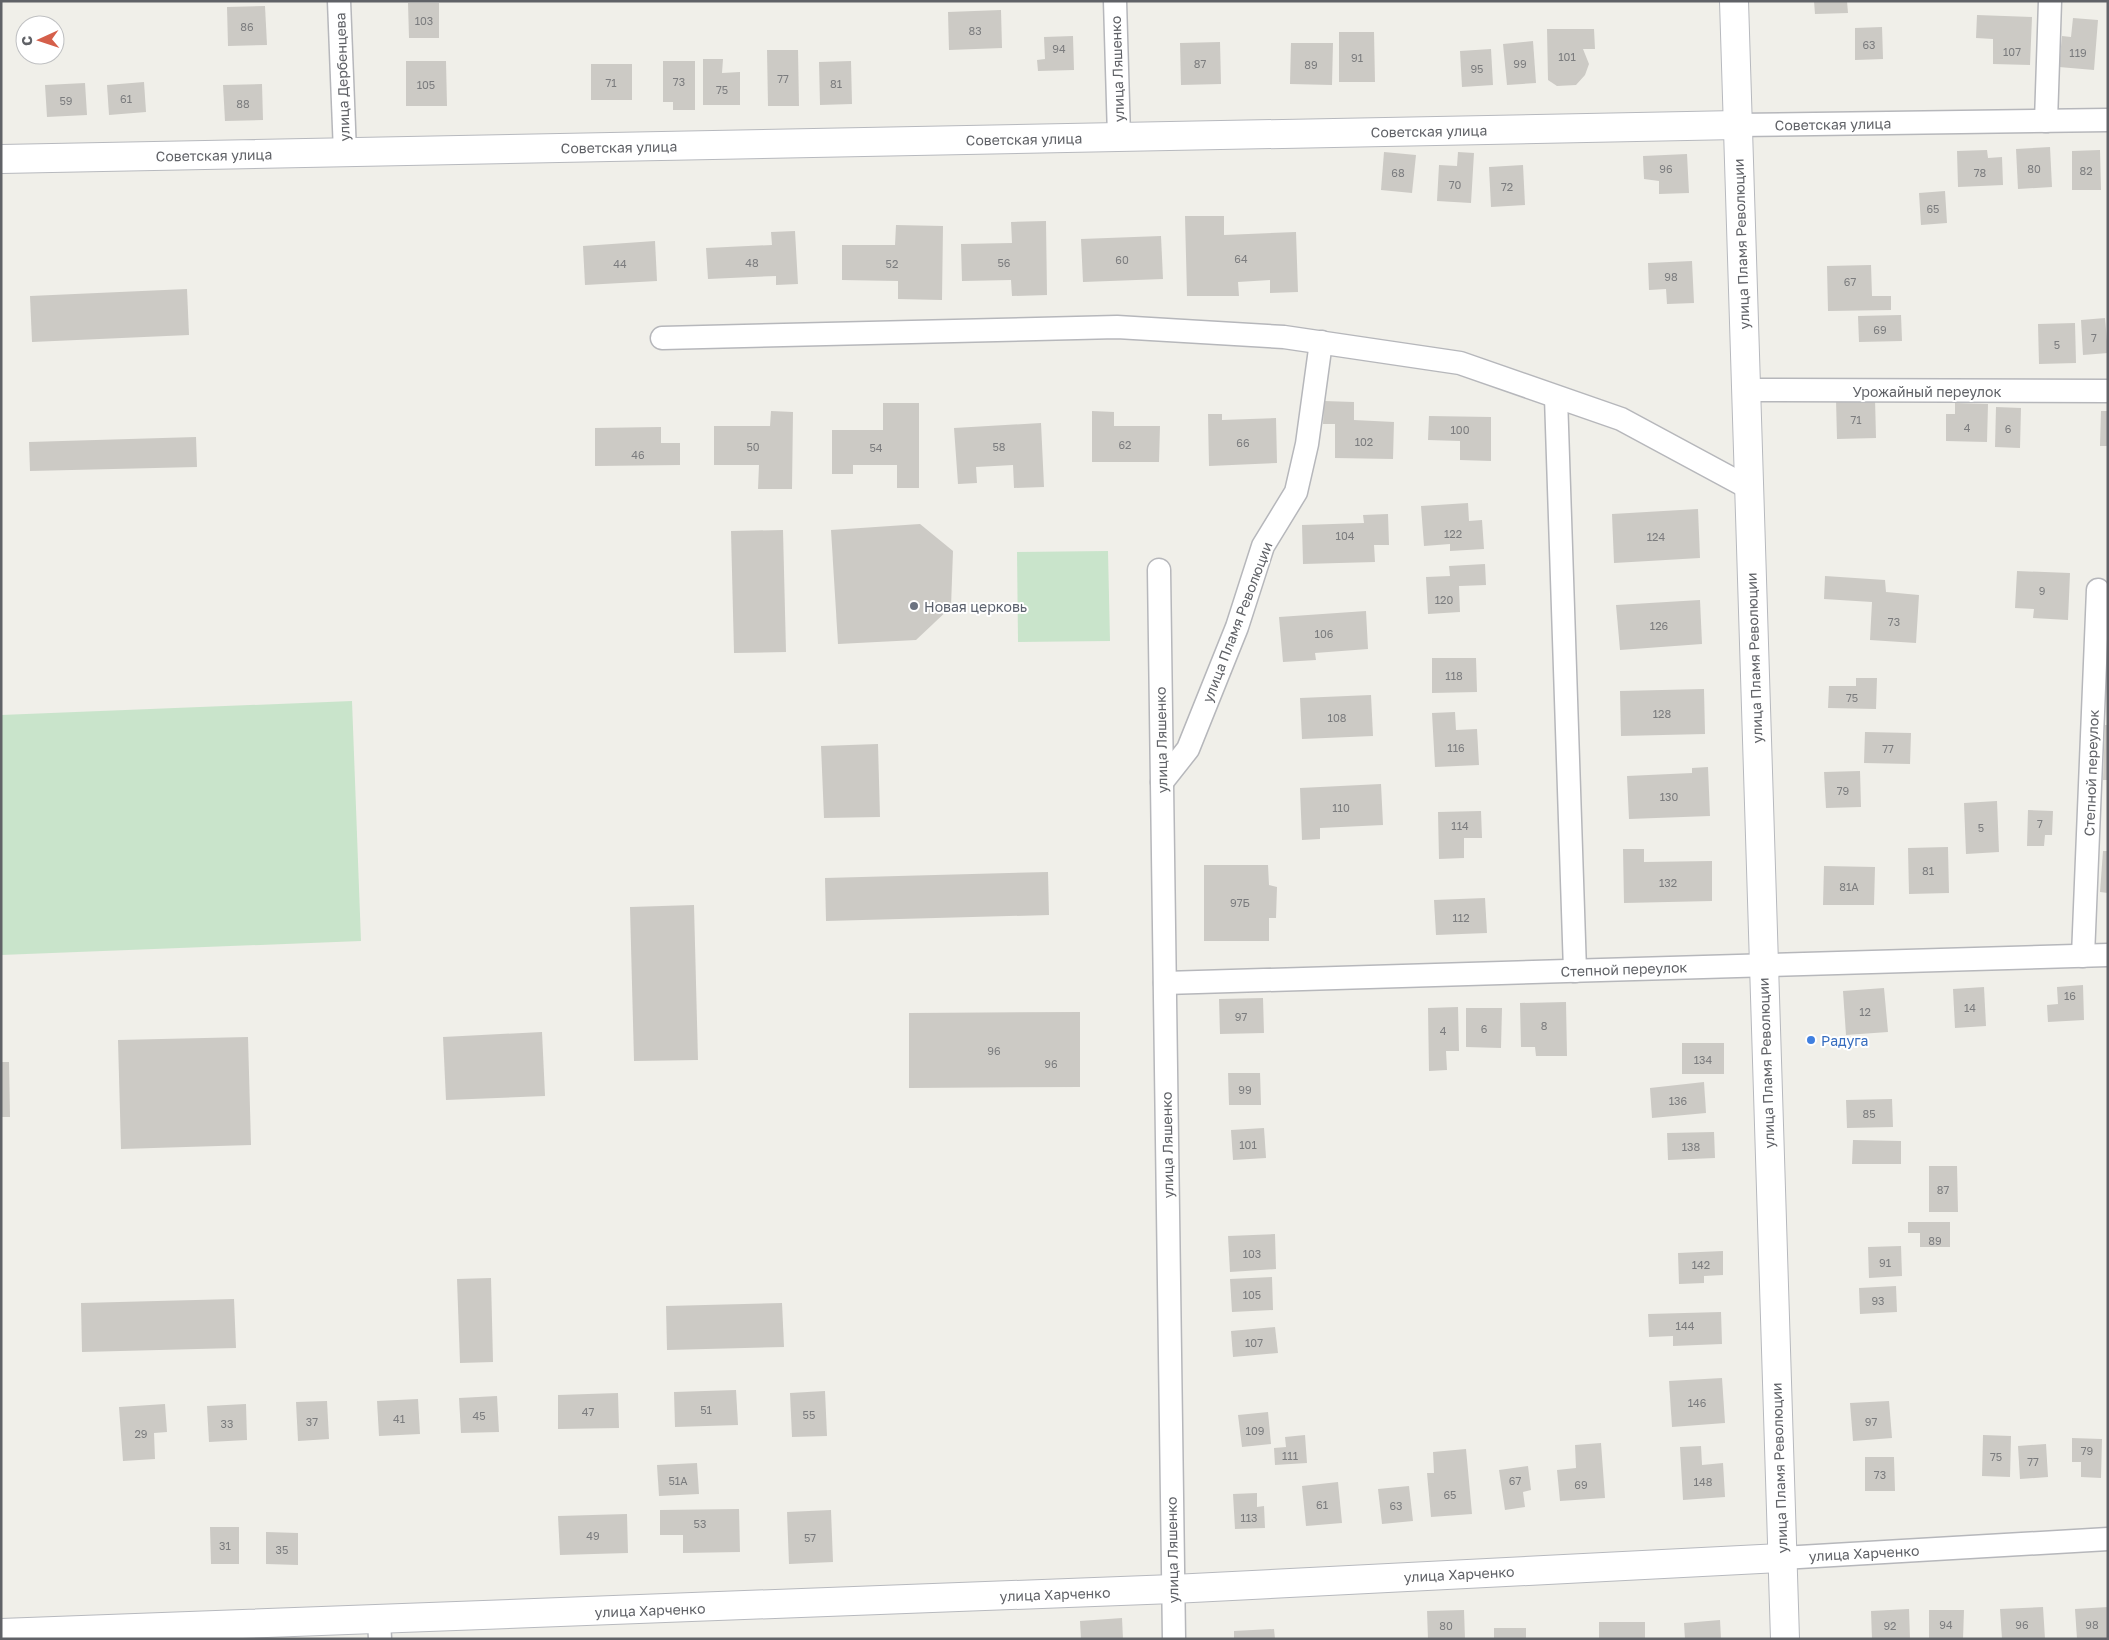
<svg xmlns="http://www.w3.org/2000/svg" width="2109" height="1640" viewBox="0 0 2109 1640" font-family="'Golos Text',sans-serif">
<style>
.green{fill:#c9e4cb}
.building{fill:#cccac5}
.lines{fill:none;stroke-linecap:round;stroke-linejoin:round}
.street-casing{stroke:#b6b7bb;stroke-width:25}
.secondary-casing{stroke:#b7b9be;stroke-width:30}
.street{stroke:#fff;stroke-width:22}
.secondary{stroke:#fff;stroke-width:28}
.worship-dot{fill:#6b7280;stroke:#fff;stroke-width:2}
.shop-dot{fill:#3f7fe0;stroke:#fff;stroke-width:2}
.labels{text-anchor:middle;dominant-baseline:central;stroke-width:4;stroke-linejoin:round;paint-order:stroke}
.number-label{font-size:11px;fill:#7b7c7e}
.street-label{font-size:14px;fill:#606267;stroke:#fff}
.worship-label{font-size:14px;fill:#5b616d;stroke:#fff;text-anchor:start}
.shop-label{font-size:14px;fill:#366cbe;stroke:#fff;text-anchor:start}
</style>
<rect width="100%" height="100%" fill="#f0efe9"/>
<g class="green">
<path d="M1108,551L1110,641L1018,642L1017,552Z"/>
<path d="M352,701L361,941L1,955V715Z"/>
</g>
<g class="building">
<path d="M1814,1H1847L1848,13L1815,14Z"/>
<path d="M408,3H439V38H409Z"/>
<path d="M265,6L267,45L228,46L227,7Z"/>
<path d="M1001,10L1002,48L949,50L948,12Z"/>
<path d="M1977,15L2032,17L2030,65L1993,64V39L1976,38Z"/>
<path d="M2073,18L2098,20L2094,70L2059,67L2062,36L2071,37Z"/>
<path d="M1882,27L1883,59L1855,60V28Z"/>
<path d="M1547,29H1594L1595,49H1583L1589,64L1585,75L1576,85L1557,86L1548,80Z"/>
<path d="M1339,32H1374L1375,82H1339Z"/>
<path d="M1073,36L1074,70L1038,71L1037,60L1045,59L1044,37Z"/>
<path d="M1533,41L1536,83L1507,85L1503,44Z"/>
<path d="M1220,42L1221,84L1181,85L1180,43Z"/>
<path d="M1291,43H1333L1332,85L1290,84Z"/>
<path d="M1491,49L1493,85L1462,87L1460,51Z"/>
<path d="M767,50H798L799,106H768Z"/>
<path d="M703,59H723L722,73L740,72V105H703Z"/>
<path d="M406,61H446L447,106H406Z"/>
<path d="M663,61H695V110H673V102H663Z"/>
<path d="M851,61L852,104L820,105L819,62Z"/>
<rect x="591" y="64" width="41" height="36"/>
<path d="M144,82L146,112L109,115L107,85Z"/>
<path d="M85,83L87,115L47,117L45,85Z"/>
<path d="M262,84L263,120L225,121L223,85Z"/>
<path d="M2050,147L2052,187L2018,189L2016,149Z"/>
<path d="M1987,150L1988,158L2002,157L2003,185L1958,187L1957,151Z"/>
<path d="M2100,150L2101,190H2072V151Z"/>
<path d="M1384,152L1416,155L1412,193L1381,190Z"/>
<path d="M1458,152L1474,153L1471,203L1437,201L1439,165L1457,166Z"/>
<path d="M1687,154L1689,193L1659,194V181L1644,179L1643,156Z"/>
<path d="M1523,165L1525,205L1491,207L1489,167Z"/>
<path d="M1945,191L1947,223L1921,225L1919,193Z"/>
<path d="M1185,216H1224V235L1296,232L1298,292L1270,293V280L1238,282L1239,296H1187Z"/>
<path d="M1046,221L1047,295L1012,296L1011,280L962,281L961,244L1012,243L1011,222Z"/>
<path d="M896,225L943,226L942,300L898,299V281L842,280V245H895Z"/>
<path d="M795,231L798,284L776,285V276L708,279L706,248L772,245L771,232Z"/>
<path d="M1161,236L1163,279L1083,282L1081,239Z"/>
<path d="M655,241L657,281L585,285L583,246Z"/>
<path d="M1692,261L1694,303L1667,304L1666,289L1649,290L1648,263Z"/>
<path d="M1871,265L1872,296H1891V310L1828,311L1827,266Z"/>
<path d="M187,289L189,335L32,342L30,296Z"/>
<path d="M1901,315L1902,341L1859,342L1858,316Z"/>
<path d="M2105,318L2108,353L2083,355L2081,320Z"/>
<path d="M2075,323L2076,363L2039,364L2038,324Z"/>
<path d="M1875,398L1876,438L1837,439L1836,399Z"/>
<path d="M1324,401L1354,402V420L1394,422L1393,459L1335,458V424H1323Z"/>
<path d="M883,403H919V488H897V465H853V474H832V430H883Z"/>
<path d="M1955,403L1988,404L1987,442L1946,441V414H1955Z"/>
<path d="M1996,407L2021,408L2020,448L1995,447Z"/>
<path d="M771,411L793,412L792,489H758L759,465H714V426H770Z"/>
<path d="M1092,411L1114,412V426H1160L1159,462H1092Z"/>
<path d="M2101,411H2108V446H2100Z"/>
<path d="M1208,414H1222V420L1276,418L1277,463L1209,466Z"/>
<path d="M1429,416L1491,417V461L1460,460V441L1428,440Z"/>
<path d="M1041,423L1044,487L1014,488L1013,465L976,467L977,483L958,484L954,428Z"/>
<path d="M661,427V443H680V465L595,466V428Z"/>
<path d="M196,437L197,467L30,471L29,442Z"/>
<path d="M1468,503L1469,521L1482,520L1484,549L1450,551V544L1424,546L1421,506Z"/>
<path d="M1698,509L1700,558L1614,563L1612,514Z"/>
<path d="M1388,514L1389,545H1374L1375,562L1303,564L1302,525L1364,523L1363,515Z"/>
<path d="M920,524L953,551L951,607L916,640L838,644L831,530Z"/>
<path d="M783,530L786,652L734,653L731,531Z"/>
<path d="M1485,564L1486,585L1459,586L1460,612L1428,614L1426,577L1450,576L1449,566Z"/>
<path d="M2017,571L2070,573L2068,620L2033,618L2034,609L2015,608Z"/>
<path d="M1825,576L1885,580L1886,592L1919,595L1916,643L1870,640L1872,602L1824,599Z"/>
<path d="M1700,600L1702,644L1620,650L1616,605Z"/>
<path d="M1366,611L1368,649L1315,653L1316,660L1283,662L1279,617Z"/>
<path d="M1432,658H1476L1477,692L1432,693Z"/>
<path d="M1856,678H1877L1876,709L1828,708L1829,686H1856Z"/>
<path d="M1704,689L1705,734L1621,736L1620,691Z"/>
<path d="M1371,695L1373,736L1302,739L1300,698Z"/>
<path d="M1455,712L1456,730L1477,729L1479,765L1435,767L1432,713Z"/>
<path d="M2105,725H2108V780H2103Z"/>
<path d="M1865,732L1911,733L1910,764L1864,763Z"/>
<path d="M878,744L880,817L824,818L821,746Z"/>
<path d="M1708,767L1710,816L1629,819L1627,776L1692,773V768Z"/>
<path d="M1860,771L1861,807L1826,808L1824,772Z"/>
<path d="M1381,784L1383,825L1320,828V839L1302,840L1300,788Z"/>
<path d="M1997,801L1999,852L1966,854L1964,803Z"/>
<path d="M2028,810L2053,811L2052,835H2045L2044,846H2027Z"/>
<path d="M1481,811L1482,838H1464V858L1439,859L1438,812Z"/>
<path d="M1948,847L1949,893L1909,894L1908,848Z"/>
<path d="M1623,849H1644V862L1712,861V901L1624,903Z"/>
<path d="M2103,851H2108V893L2100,892Z"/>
<path d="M1204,865H1268L1269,885L1277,887L1276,918H1269V941H1204Z"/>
<path d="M1824,866L1875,867L1874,905H1823Z"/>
<path d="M1048,872L1049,915L826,921L825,878Z"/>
<path d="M1485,898L1487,933L1436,935L1434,900Z"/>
<path d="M694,905L698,1060L634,1061L630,907Z"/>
<path d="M2083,985L2084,1020L2048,1022L2047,1005L2058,1004L2057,987Z"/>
<path d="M1984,987L1986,1026L1955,1028L1953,989Z"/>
<path d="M1884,988L1888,1032L1846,1035L1843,991Z"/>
<path d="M1263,998L1264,1033L1220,1034L1219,999Z"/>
<path d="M1566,1002L1567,1056H1536L1535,1047H1521L1520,1003Z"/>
<path d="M1458,1007L1459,1051H1446L1447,1070L1429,1071L1428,1008Z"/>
<path d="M1466,1008H1502L1501,1048L1466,1047Z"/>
<path d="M1080,1012V1087L909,1088V1013Z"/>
<path d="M542,1032L545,1096L446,1100L443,1037Z"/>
<path d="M248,1037L251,1145L121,1149L118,1040Z"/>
<rect x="1682" y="1043" width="42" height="31"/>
<path d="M1,1062H9L10,1117H1Z"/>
<path d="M1228,1073H1260L1261,1105H1229Z"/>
<path d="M1704,1082L1706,1113L1652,1118L1650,1088Z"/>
<path d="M1892,1099L1893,1127L1847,1128L1846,1100Z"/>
<path d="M1264,1128L1266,1158L1233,1160L1231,1130Z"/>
<path d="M1714,1132L1715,1158L1668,1160L1667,1133Z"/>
<path d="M1853,1140L1901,1141V1164H1852Z"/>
<path d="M1929,1166H1957L1958,1212H1929Z"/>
<path d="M1908,1222H1950V1247H1920V1233H1908Z"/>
<path d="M1275,1234L1276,1269L1230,1272L1228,1236Z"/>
<path d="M1901,1246L1902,1276L1869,1278L1868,1247Z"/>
<path d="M1723,1251V1275L1704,1276V1283L1679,1284L1678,1253Z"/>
<path d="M1272,1277L1273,1310L1232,1312L1230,1279Z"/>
<path d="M491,1278L493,1362L460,1363L457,1279Z"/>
<path d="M1896,1286L1897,1312L1860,1314L1859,1288Z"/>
<path d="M234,1299L236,1348L82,1352L81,1303Z"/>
<path d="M782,1303L784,1347L667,1350L666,1306Z"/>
<path d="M1721,1312L1722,1344L1673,1346V1336L1649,1337L1648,1314Z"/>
<path d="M1275,1327L1278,1353L1233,1357L1231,1331Z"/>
<path d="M1722,1378L1725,1423L1672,1427L1669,1381Z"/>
<path d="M736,1390L738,1425L675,1427L674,1392Z"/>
<path d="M825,1391L827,1436L792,1437L790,1393Z"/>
<path d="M618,1393L619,1428L558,1429V1395Z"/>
<path d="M497,1396L499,1432L461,1433L459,1398Z"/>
<path d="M418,1399L420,1434L379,1436L377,1401Z"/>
<path d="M327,1401L329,1439L298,1441L296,1402Z"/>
<path d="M1889,1401L1892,1438L1853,1441L1850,1403Z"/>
<path d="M165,1404L167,1432L154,1433L155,1459L123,1461L119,1407Z"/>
<path d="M246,1404L247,1440L209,1442L207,1406Z"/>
<path d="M1268,1412L1271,1444L1242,1447L1238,1415Z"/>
<path d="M1305,1435L1307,1463L1275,1465L1274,1448L1286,1447L1285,1437Z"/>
<path d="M1983,1435L2011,1436L2010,1477L1982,1476Z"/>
<path d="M2072,1438L2102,1439L2101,1478L2081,1477V1462H2072Z"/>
<path d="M1601,1443L1605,1498L1560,1501L1557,1470L1576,1468L1575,1445Z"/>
<path d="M2046,1444L2048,1477L2020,1479L2018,1446Z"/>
<path d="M1701,1446L1702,1465L1723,1463L1725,1497L1683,1500L1680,1447Z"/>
<path d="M1466,1449L1472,1514L1431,1517L1427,1473H1434L1433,1452Z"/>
<path d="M1865,1457H1894L1895,1491H1865Z"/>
<path d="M697,1463L699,1494L659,1496L657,1465Z"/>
<path d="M1528,1466L1531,1490L1523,1492L1525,1507L1505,1510L1499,1470Z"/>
<path d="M1338,1482L1342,1523L1306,1526L1302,1486Z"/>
<path d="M1409,1486L1413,1521L1382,1524L1378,1489Z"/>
<path d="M1257,1493V1507L1264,1506L1265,1528L1235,1529L1233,1494Z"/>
<path d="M739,1509L740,1552L683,1553V1535H660V1510Z"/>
<path d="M831,1510L833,1562L789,1564L787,1512Z"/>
<path d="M627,1514L628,1553L560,1555L558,1516Z"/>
<path d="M210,1527H239V1564H211Z"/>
<path d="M266,1532L298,1533V1565L266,1564Z"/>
<path d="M2043,1607L2045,1639H2002L2000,1609Z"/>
<path d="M2108,1607V1639H2077L2075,1609Z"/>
<path d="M1909,1609L1910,1639H1872L1871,1611Z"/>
<path d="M1464,1610L1465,1639H1428L1427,1611Z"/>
<path d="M1929,1610H1964L1963,1639H1929Z"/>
<path d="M1122,1618L1123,1639H1081L1080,1621Z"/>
<path d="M1720,1620L1721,1639H1685L1684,1623Z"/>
<rect x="1599" y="1622" width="46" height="17"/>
<rect x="1494" y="1628" width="32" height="11"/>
<path d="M1274,1629L1275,1639H1234V1631Z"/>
</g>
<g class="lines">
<defs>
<g id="street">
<path d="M339,1L345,153"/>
<path d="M1115,1L1119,137"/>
<path d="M2046,121L2050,1"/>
<path d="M1737,125L2108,120"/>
<path d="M662,338L1117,327L1284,337L1460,363L1621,419L1749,488"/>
<path d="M1746,390L2108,391"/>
<path d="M1556,397L1575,971"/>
<path d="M1159,570L1174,1639"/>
<path d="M1162,782L1188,749L1237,627L1263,546L1296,492L1307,444L1321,342"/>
<path d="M2083,956L2098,590"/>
<path d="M1165,983L2108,955"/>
<path d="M1782,1558L2108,1539"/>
<path d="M379,1620L380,1639"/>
</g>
<g id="secondary">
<path d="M1734,1L1785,1639"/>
<path d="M1,159L1737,125"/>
<path d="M1,1633L1173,1589L1782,1558"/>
</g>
</defs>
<use href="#street" class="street-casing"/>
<use href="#secondary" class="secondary-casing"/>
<use href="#street" class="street"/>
<use href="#secondary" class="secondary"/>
</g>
<circle class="worship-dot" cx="914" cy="606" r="5"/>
<circle class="shop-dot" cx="1811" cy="1040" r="5"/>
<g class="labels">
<g class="number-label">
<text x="424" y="20">103</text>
<text x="247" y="26">86</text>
<text x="975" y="30">83</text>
<text x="1869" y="44">63</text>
<text x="1059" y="48">94</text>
<text x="2012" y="51">107</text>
<text x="2078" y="52">119</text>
<text x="1567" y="56">101</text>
<text x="1357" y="57">91</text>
<text x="1200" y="63">87</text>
<text x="1520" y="63">99</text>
<text x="1311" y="64">89</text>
<text x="1477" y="68">95</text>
<text x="783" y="78">77</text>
<text x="679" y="81">73</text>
<text x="611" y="82">71</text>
<text x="836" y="83">81</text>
<text x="426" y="84">105</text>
<text x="722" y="89">75</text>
<text x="126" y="98">61</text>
<text x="66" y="100">59</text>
<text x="243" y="103">88</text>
<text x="1666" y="168">96</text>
<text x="2034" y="168">80</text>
<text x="2086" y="170">82</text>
<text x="1398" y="172">68</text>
<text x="1980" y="172">78</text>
<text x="1455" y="184">70</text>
<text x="1507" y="186">72</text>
<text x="1933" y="208">65</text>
<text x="1241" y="258">64</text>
<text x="1122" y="259">60</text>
<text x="752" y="262">48</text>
<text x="1004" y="262">56</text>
<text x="620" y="263">44</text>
<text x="892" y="263">52</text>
<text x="1671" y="276">98</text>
<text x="1850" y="281">67</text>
<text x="1880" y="329">69</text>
<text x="2094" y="337">7</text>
<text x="2057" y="344">5</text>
<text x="1856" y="419">71</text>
<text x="1967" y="427">4</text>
<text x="2008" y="428">6</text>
<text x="1460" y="429">100</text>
<text x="1364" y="441">102</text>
<text x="1243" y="442">66</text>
<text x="1125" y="444">62</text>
<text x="753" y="446">50</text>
<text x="999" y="446">58</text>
<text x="876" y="447">54</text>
<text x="638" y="454">46</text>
<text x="1453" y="533">122</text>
<text x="1345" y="535">104</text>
<text x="1656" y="536">124</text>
<text x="2042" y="590">9</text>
<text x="1444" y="599">120</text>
<text x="1894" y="621">73</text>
<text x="1659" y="625">126</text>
<text x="1324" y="633">106</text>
<text x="1454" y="675">118</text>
<text x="1852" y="697">75</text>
<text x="1662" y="713">128</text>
<text x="1337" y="717">108</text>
<text x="1456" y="747">116</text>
<text x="1888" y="748">77</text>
<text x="1843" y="790">79</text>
<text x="1669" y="796">130</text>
<text x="1341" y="807">110</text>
<text x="2040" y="823">7</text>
<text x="1460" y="825">114</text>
<text x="1981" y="827">5</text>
<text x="1928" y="870">81</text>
<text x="1668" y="882">132</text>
<text x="1849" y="886">81А</text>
<text x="1240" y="902">97Б</text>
<text x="1461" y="917">112</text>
<text x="2070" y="995">16</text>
<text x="1970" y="1007">14</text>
<text x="1865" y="1011">12</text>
<text x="1241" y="1016">97</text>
<text x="1544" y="1025">8</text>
<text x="1484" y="1028">6</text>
<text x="1443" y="1030">4</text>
<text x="994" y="1050">96</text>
<text x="1703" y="1059">134</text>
<text x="1051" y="1063">96</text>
<text x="1245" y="1089">99</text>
<text x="1678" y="1100">136</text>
<text x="1869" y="1113">85</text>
<text x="1248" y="1144">101</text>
<text x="1691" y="1146">138</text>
<text x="1943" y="1189">87</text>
<text x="1935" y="1240">89</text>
<text x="1252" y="1253">103</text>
<text x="1885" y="1262">91</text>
<text x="1701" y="1264">142</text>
<text x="1252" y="1294">105</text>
<text x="1878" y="1300">93</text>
<text x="1685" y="1325">144</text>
<text x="1254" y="1342">107</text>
<text x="1697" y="1402">146</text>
<text x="706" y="1409">51</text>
<text x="588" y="1411">47</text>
<text x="809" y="1414">55</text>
<text x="479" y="1415">45</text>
<text x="399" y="1418">41</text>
<text x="312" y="1421">37</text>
<text x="1871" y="1421">97</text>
<text x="227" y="1423">33</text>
<text x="1255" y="1430">109</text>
<text x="141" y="1433">29</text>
<text x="2087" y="1450">79</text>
<text x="1290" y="1455">111</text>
<text x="1996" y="1456">75</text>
<text x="2033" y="1461">77</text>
<text x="1880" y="1474">73</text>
<text x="678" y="1480">51А</text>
<text x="1515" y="1480">67</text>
<text x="1703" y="1481">148</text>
<text x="1581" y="1484">69</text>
<text x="1450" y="1494">65</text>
<text x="1322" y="1504">61</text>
<text x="1396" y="1505">63</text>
<text x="1249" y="1517">113</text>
<text x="700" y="1523">53</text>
<text x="593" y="1535">49</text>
<text x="810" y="1537">57</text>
<text x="225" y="1545">31</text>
<text x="282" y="1549">35</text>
<text x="1946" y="1624">94</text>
<text x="2022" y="1624">96</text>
<text x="2092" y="1624">98</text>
<text x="1446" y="1625">80</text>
<text x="1890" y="1625">92</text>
</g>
<g class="street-label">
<text transform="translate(1117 69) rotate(-92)">улица Ляшенко</text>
<text transform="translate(342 77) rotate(-92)">улица Дербенцева</text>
<text transform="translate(1833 124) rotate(-1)">Советская улица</text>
<text transform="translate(1429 131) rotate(-1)">Советская улица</text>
<text transform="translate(1024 139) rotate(-1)">Советская улица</text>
<text transform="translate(619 147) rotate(-1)">Советская улица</text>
<text transform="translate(214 155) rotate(-1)">Советская улица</text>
<text transform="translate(1741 244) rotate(-92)">улица Пламя Революции</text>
<text x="1927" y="391">Урожайный переулок</text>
<text transform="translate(1237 622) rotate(-69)">улица Пламя Революции</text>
<text transform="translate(1754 658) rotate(-92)">улица Пламя Революции</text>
<text transform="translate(1161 740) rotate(-91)">улица Ляшенко</text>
<text transform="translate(2091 773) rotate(-88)">Степной переулок</text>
<text transform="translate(1624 969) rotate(-2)">Степной переулок</text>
<text transform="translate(1766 1063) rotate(-92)">улица Пламя Революции</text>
<text transform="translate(1167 1145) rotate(-91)">улица Ляшенко</text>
<text transform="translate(1779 1468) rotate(-92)">улица Пламя Революции</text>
<text transform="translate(1172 1550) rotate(-91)">улица Ляшенко</text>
<text transform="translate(1864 1553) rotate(-3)">улица Харченко</text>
<text transform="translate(1459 1574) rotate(-3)">улица Харченко</text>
<text transform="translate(1055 1594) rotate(-2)">улица Харченко</text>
<text transform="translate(650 1610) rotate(-2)">улица Харченко</text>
</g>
<g class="worship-label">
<text x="924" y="606">Новая церковь</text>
</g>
<g class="shop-label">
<text x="1821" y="1040">Радуга</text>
</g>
</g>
<rect width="2109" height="1640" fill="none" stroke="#606267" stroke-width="5"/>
<g transform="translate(40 40) rotate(267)"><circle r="24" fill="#ffffff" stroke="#bfc0c2"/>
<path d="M0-4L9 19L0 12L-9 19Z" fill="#d55f4a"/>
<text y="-8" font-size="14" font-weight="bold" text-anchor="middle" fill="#606267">С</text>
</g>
</svg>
